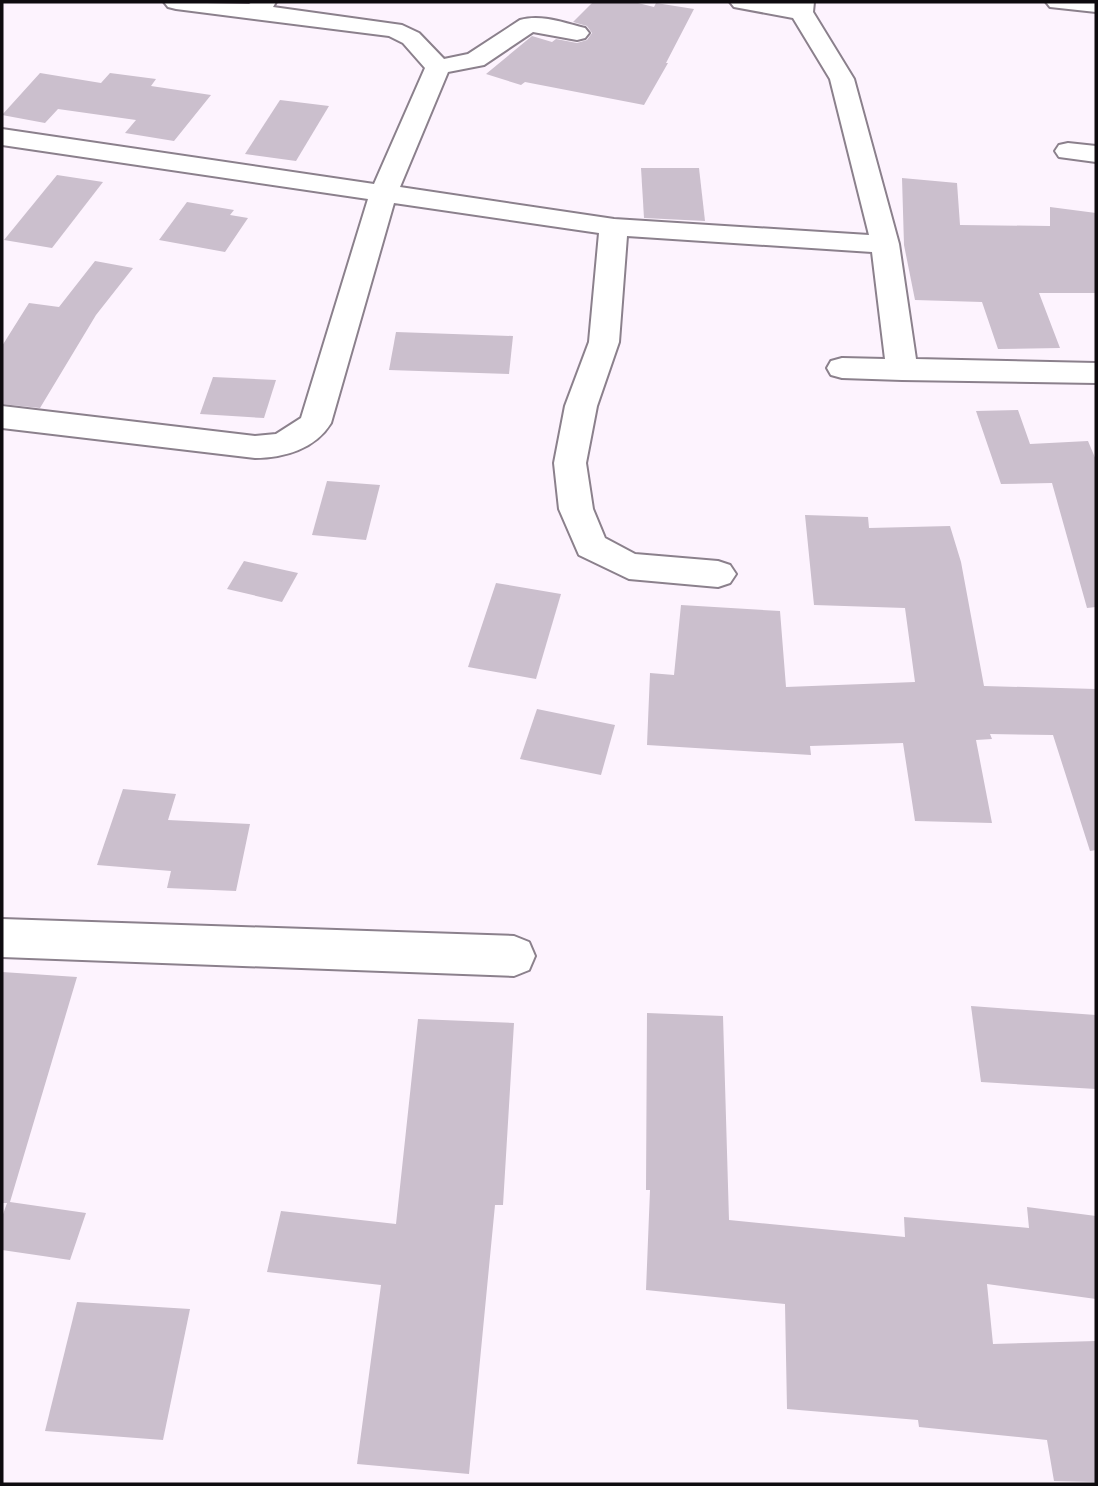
<svg xmlns="http://www.w3.org/2000/svg" width="1098" height="1486" viewBox="0 0 1098 1486" font-family="Inter,sans-serif">
<style>
.building{fill:#cbbfcd}
.lines{fill:none;stroke-linecap:round;stroke-linejoin:round}
.minor-casing{stroke:#8b808c;stroke-width:4}
.minor{fill:#fff;fill-rule:evenodd}
</style>
<rect width="100%" height="100%" fill="#fdf3fe"/>
<g class="building">
<path d="M593,2H634L654,7L656,3L694,9L666,63H668L644,105L525,82L521,85L486,74L532,36L552,42L556,39L577,43L587,40L592,33L587,26L573,22Z"/>
<path d="M40,73L101,83L110,73L156,79L151,86L211,95L174,141L125,133L136,120L58,109L45,123L2,115Z"/>
<path d="M280,100L329,106L296,161L245,154Z"/>
<path d="M641,168H699L705,221L644,218Z"/>
<path d="M57,175L103,182L52,248L4,240Z"/>
<path d="M902,178L957,183L960,225L1050,226V207L1096,213V293H1039L1060,348L998,349L982,302L915,300L904,245Z"/>
<path d="M187,202L234,210L230,215L248,218L225,252L159,240Z"/>
<path d="M95,261L133,268L96,315L40,408L2,404V346L29,303L59,307Z"/>
<path d="M396,332L513,336L509,374L389,370Z"/>
<path d="M213,377L276,380L264,418L200,414Z"/>
<path d="M1018,410L1030,444L1088,441L1096,460V607L1087,608L1052,483L1001,484L976,411Z"/>
<path d="M327,481L380,485L366,540L312,535Z"/>
<path d="M805,515L868,517L869,528L950,526L961,562L984,686L1096,689V850L1090,851L1053,735L990,734L992,739L976,740L992,823L915,821L903,743L810,746L811,755L647,745L650,673L674,675L681,605L780,611L786,687L915,682L905,608L814,605Z"/>
<path d="M244,561L298,573L282,602L227,589Z"/>
<path d="M496,583L561,594L536,679L468,667Z"/>
<path d="M537,709L615,725L601,775L520,759Z"/>
<path d="M123,789L176,794L168,820L250,824L236,891L167,888L171,871L97,865Z"/>
<path d="M2,972L77,977L10,1202L86,1213L70,1260L2,1250V1217L7,1203H2Z"/>
<path d="M971,1006L1096,1015V1089L981,1082Z"/>
<path d="M647,1013L723,1016L729,1220L905,1237L904,1217L1029,1228L1027,1207L1096,1216V1299L987,1284L993,1344L1096,1341V1482L1054,1481L1047,1440L919,1427L918,1420L787,1409L785,1304L646,1290L650,1190H646Z"/>
<path d="M418,1019L514,1023L503,1205H495L469,1474L357,1464L381,1285L267,1272L281,1211L396,1224Z"/>
<path d="M77,1302L190,1309L163,1440L45,1431Z"/>
</g>
<g class="lines">
<defs>
<g id="minor">
<path d="M164,2L249,4L252,2H276L273,7L402,25L419,33L444,59L468,54L520,20C542,14 564,23 585,28L589,33L585,38L577,40L533,32L484,65L448,72L400,187L614,219L869,235L830,79L793,18L734,7L730,2H814L813,12L854,79L899,244L916,359L1096,363V383L902,380L842,378L831,375L827,368L831,361L842,358L885,359L872,252L627,236L619,342L597,406L586,463L593,509L605,538L635,554L718,561L730,565L736,574L730,583L718,587L629,579L579,555L559,509L554,463L565,406L589,342L599,233L394,203L331,423C315,449 284,458 255,458L2,428V406L255,436L276,434L301,418L368,199L2,145V129L374,184L425,68L403,43L389,36L176,9L168,7Z"/>
<path d="M1046,2H1096V12L1050,7Z"/>
<path d="M1068,143L1096,146V162L1059,157L1055,151L1059,145Z"/>
<path d="M2,919L514,936L529,942L535,956L529,970L514,976L2,957Z"/>
</g>
</defs>
<use href="#minor" class="minor-casing"/>
<use href="#minor" class="minor"/>
</g>
<rect width="1098" height="1486" fill="none" stroke="#0e0b0f" stroke-width="7"/>
</svg>
